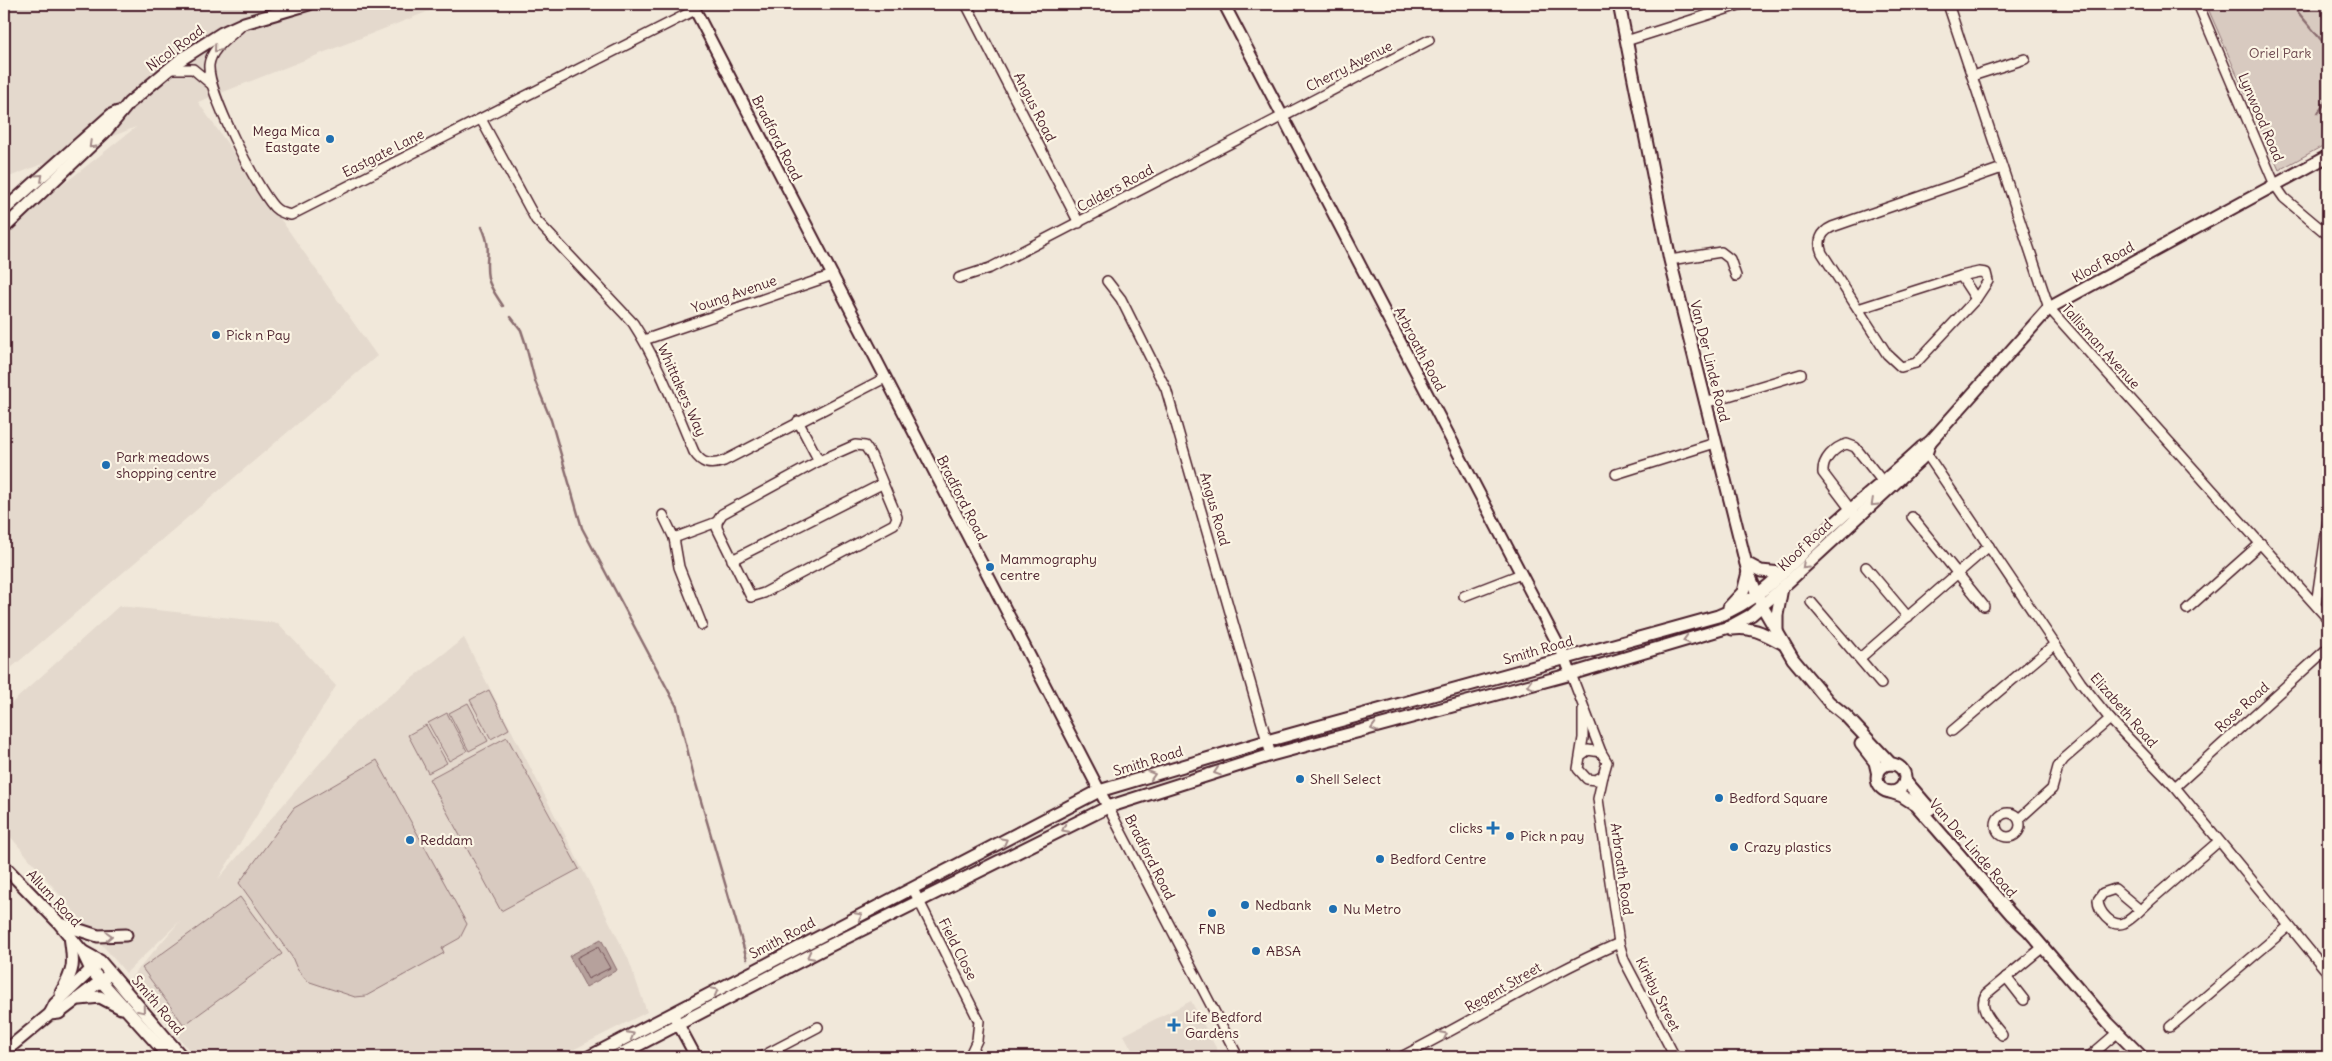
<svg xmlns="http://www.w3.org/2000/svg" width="2332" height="1061" viewBox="0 0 2332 1061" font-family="Delius,sans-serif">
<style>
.built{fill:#e4d9cd}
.green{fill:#d8cac0;stroke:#917476}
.water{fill:#b6a19c;stroke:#8b6d6f}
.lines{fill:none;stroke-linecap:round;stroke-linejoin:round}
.shore{stroke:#755358;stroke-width:1}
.stream{stroke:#8b6d6f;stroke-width:2.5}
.minor-casing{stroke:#4a1f2b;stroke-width:12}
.tertiary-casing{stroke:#4a1f2b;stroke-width:14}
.secondary-casing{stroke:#4a1f2b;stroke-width:15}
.minor{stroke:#fcf5e5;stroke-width:9}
.tertiary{stroke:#fcf5e5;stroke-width:10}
.secondary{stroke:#fcf5e5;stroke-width:11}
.oneway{stroke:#a38a88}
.poi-dot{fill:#1f6fb2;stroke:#fcf5e5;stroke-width:2}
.labels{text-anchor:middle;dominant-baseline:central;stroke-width:4.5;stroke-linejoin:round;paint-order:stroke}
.street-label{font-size:14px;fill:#4a1f2b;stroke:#fcf5e5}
.park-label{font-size:14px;fill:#6e4a50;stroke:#fcf5e5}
.poi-label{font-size:14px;fill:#4a1f2b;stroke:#fcf5e5;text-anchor:start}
</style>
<rect width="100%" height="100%" fill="#f1e8da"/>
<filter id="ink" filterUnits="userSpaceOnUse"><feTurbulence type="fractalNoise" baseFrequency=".02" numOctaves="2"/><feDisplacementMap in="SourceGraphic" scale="10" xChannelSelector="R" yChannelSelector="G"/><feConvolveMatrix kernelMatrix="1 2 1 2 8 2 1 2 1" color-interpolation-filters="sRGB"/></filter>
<g filter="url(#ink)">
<g class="built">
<path d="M4,4H447L198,102L377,356L4,674V231L136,127L4,179Z"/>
<path d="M119,606L278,623L336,686L218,879L356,722L464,638L628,958L647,1012L559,1057H206L190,1051L130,979L180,921L126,973L4,829V710Z"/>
<path d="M1191,1001L1221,1057H1136L1124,1035Z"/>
</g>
<g class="green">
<path d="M2206,4H2328V143L2279,170Z"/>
<path d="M489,690L509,729L491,739L470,700Z"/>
<path d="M468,703L488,741L469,751L449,713Z"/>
<path d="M447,713L467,751L449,761L428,723Z"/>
<path d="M426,725L447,763L428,773L408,735Z"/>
<path d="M507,737L579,869L501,911L429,779Z"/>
<path d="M377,760L467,924L460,938L442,948L444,953L366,996L355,997L307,981L297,969L292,957L239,883L294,808Z"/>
<path d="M240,897L282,954L184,1025L142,968Z"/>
</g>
<path class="water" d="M601,939L617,970L586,987L569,956Z"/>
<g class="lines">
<path class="shore" d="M598,947L610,968L588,979L577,958Z"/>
<g class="stream">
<path d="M2291,4L2328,48"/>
<path d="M2318,113L2328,99"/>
<path d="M482,227C493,251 484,256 488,278C490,288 498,298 503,306"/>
<path d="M511,317L521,330L525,342L535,381L551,420L582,528L677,707L694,777L747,959"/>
</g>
<defs>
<g id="minor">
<path d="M966,4L1079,223"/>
<path d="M1948,4L2049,308L2328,619"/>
<path d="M2198,4L2275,185L2284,198L2328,235"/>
<path d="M240,27C229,38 211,48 209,65C207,91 256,187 274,207C279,212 285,214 291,215L695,10"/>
<path d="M1626,41L1742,4"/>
<path d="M169,69H193L211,84"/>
<path d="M1972,76L2025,59"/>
<path d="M481,119L536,220L633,323C659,363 675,408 694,452C702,464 710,466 724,461L885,378"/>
<path d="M1670,260L1721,252L1730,259L1736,276"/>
<path d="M1961,276L1976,299"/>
<path d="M959,278L990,268L1429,40"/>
<path d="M1107,281L1121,299L1166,389L1271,755"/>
<path d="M1858,309L1961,276L1979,272L1986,273L1988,281L1976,299L1916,363L1901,367L1887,354L1822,253C1817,241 1821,232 1832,227L2002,168"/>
<path d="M644,340L833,275"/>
<path d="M1705,403L1801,374"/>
<path d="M798,421L819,461"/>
<path d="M855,445L865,446L871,455L897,517L894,524L764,593L751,597L717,528V522L722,514L819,461Z"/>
<path d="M1924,450L2081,683L2110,719L2175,787L2328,973"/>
<path d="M1616,474L1715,443"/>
<path d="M1854,514L1823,473C1822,460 1834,447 1847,444L1855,447L1887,487"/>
<path d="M663,515L674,538L679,567L702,625"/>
<path d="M1912,517L1984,606"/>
<path d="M674,538L717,522"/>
<path d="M732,560L882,484"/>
<path d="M1866,567L1908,617"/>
<path d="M1464,596L1521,574"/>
<path d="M1811,602L1881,684"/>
<path d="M2316,605L2328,520"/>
<path d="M2187,609L2261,543"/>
<path d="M1860,658L1989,546"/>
<path d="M1571,674L1601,752"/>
<path d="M1952,731L2055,644"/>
<path d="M1581,755L1588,750L1601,752L1607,762L1603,776L1596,780L1587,779L1578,769L1583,738V710"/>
<path d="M1603,776L1598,799L1619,943L1624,960L1675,1057"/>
<path d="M2175,787L2328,648"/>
<path d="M1108,807L1238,1057"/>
<circle cx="2008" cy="825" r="12"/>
<path d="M2019,819L2052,789L2058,767L2064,759L2110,719"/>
<path d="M913,889L979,1021L977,1040L969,1057"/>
<path d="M2140,910L2115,889L2103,893L2098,900C2098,911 2111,928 2124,923C2133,919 2143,907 2151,900C2173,881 2196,861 2219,841"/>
<path d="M2006,977L2024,1000"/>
<path d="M2170,1027L2289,926"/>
<path d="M2002,1035C1993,1023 1977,1009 1986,994L2043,947"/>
<path d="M761,1057L818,1027"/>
<path d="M1401,1057C1474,1020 1544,976 1619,943"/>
<path d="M2089,1057L2118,1032"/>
</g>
<g id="tertiary">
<path d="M692,4L1108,807"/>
<path d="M1224,4L1565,658L1571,674"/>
<path d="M675,1018L696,1057"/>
</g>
<g id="secondary">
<path d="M1619,4L1670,260L1748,572L1762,606L1793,659L1829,702L1845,715L1891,764"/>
<path d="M4,210L111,115L118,112"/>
<path d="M4,228L105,132L129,103L180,60L222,33L244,23L309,4"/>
<path d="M1746,563L1761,571L1781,573"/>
<path d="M1729,607L1743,592L1748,572"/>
<path d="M1732,629C1752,626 1765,634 1782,643"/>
<path d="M1777,631V615L1782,588"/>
<path d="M1861,744L1875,762L1878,775"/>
<circle cx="1891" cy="778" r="14"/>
<path d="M1905,780L1930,809"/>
<path d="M1890,792L1902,796L1916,805L2011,914L2029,931L2108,1023L2142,1057"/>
<path d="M4,866L59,923L82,951L91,970L169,1057"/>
<path d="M61,924L98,936L126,935"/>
<path d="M82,951L100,961L182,1057"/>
<path d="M61,993C75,968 74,964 70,936"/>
<path d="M80,999L100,997L121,1008"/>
<path d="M50,1014L55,1004L95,966"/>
<path d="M4,1052L50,1014L59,1013L106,977"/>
<path d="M589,1057L1099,791L1267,741L1718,616C1763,599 1790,564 1825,532C1857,503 1891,476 1922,447L1930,442L2049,308L2328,156"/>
<path d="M615,1057L821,950L1108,807L1271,755L1571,674L1729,627L1751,615L1773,596L1919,461L1926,454L1930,442"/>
</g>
</defs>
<use href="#minor" class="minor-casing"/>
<use href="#tertiary" class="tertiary-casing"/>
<use href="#secondary" class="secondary-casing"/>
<use href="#minor" class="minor"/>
<use href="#tertiary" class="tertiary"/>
<use href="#secondary" class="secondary"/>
</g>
<defs><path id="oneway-chevron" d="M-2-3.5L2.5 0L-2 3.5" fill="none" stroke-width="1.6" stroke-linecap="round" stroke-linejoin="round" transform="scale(1.25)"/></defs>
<g class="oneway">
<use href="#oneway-chevron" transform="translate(217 49) rotate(130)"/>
<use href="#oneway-chevron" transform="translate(92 145) rotate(136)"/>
<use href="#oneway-chevron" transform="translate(40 177) rotate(-42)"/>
<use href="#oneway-chevron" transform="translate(1874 503) rotate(137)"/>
<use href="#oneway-chevron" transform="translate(1805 566) rotate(137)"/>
<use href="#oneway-chevron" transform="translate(1686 640) rotate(164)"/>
<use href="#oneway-chevron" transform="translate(1530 685) rotate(165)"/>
<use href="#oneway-chevron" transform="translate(1374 728) rotate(165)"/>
<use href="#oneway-chevron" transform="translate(1217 772) rotate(162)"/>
<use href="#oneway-chevron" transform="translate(1152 775) rotate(-17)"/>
<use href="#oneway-chevron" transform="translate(1065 829) rotate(153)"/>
<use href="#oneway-chevron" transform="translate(1004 841) rotate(-28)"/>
<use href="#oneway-chevron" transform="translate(859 916) rotate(-27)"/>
<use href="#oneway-chevron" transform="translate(109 936) rotate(-3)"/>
<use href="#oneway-chevron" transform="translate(810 956) rotate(153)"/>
<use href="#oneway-chevron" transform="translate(715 991) rotate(-28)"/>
<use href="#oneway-chevron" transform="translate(142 1010) rotate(50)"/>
<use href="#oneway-chevron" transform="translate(631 1035) rotate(-28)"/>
<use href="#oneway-chevron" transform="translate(1444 1035) rotate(-27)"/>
</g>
</g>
<g class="poi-dot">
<circle cx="330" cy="139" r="5"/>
<circle cx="216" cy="335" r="5"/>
<circle cx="106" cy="465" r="5"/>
<circle cx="990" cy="567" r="5"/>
<circle cx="1300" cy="779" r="5"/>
<circle cx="1719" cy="798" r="5"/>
<path d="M1490.5 820.5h5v5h5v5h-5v5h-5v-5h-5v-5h5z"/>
<circle cx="1510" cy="836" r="5"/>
<circle cx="410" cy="840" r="5"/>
<circle cx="1734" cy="847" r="5"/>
<circle cx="1380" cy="859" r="5"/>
<circle cx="1245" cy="905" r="5"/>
<circle cx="1333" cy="909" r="5"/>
<circle cx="1212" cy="913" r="5"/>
<circle cx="1256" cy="951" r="5"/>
<path d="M1171.5 1017.5h5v5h5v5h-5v5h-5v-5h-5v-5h5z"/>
</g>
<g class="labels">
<g class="street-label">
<text transform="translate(175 48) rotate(-36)">Nicol Road</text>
<text transform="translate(1349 66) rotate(-27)">Cherry Avenue</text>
<text transform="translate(1035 107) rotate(63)">Angus Road</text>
<text transform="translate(2261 117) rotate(67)">Lynwood Road</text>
<text transform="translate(777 138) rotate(63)">Bradford Road</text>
<text transform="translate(383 153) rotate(-27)">Eastgate Lane</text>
<text transform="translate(1115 188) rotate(-28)">Calders Road</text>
<text transform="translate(2103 262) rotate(-29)">Kloof Road</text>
<text transform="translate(734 294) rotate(-19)">Young Avenue</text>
<text transform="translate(2101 346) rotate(48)">Tallisman Avenue</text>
<text transform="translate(1420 349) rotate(62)">Arbroath Road</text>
<text transform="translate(1710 361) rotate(76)">Van Der Linde Road</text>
<text transform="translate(682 390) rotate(66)">Whittakers Way</text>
<text transform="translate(962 498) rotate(63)">Bradford Road</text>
<text transform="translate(1215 509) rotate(74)">Angus Road</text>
<text transform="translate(1805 545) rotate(-43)">Kloof Road</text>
<text transform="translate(1538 650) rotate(-16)">Smith Road</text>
<text transform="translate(2242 707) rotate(-42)">Rose Road</text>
<text transform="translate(2124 710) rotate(49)">Elizabeth Road</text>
<text transform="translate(1148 761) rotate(-17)">Smith Road</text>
<text transform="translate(1973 848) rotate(49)">Van Der Linde Road</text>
<text transform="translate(1150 857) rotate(63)">Bradford Road</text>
<text transform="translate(1622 869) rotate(82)">Arbroath Road</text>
<text transform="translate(54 898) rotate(47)">Allum Road</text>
<text transform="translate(782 938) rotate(-28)">Smith Road</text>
<text transform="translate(958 949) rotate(63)">Field Close</text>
<text transform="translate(1503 987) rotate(-30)">Regent Street</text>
<text transform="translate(1658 994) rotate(63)">Kirkby Street</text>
<text transform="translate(158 1005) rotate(50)">Smith Road</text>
</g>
<g class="park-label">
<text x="2280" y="53">Oriel Park</text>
</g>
<g class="poi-label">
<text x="320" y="131" text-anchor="end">Mega Mica<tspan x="320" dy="16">Eastgate</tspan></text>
<text x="226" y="335">Pick n Pay</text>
<text x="116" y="457">Park meadows<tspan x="116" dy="16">shopping centre</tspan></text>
<text x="1000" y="559">Mammography<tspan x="1000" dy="16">centre</tspan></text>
<text x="1310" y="779">Shell Select</text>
<text x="1729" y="798">Bedford Square</text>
<text x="1483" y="828" text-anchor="end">clicks</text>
<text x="1520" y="836">Pick n pay</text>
<text x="420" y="840">Reddam</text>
<text x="1744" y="847">Crazy plastics</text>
<text x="1390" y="859">Bedford Centre</text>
<text x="1255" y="905">Nedbank</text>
<text x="1343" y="909">Nu Metro</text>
<text x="1212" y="929" text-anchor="middle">FNB</text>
<text x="1266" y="951">ABSA</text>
<text x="1185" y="1017">Life Bedford<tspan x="1185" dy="16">Gardens</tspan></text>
</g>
</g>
<rect width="2332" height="1061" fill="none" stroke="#fcf5e5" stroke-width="20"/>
<rect x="10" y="10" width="2312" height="1041" fill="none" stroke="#4a1f2b" stroke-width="2" filter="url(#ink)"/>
</svg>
